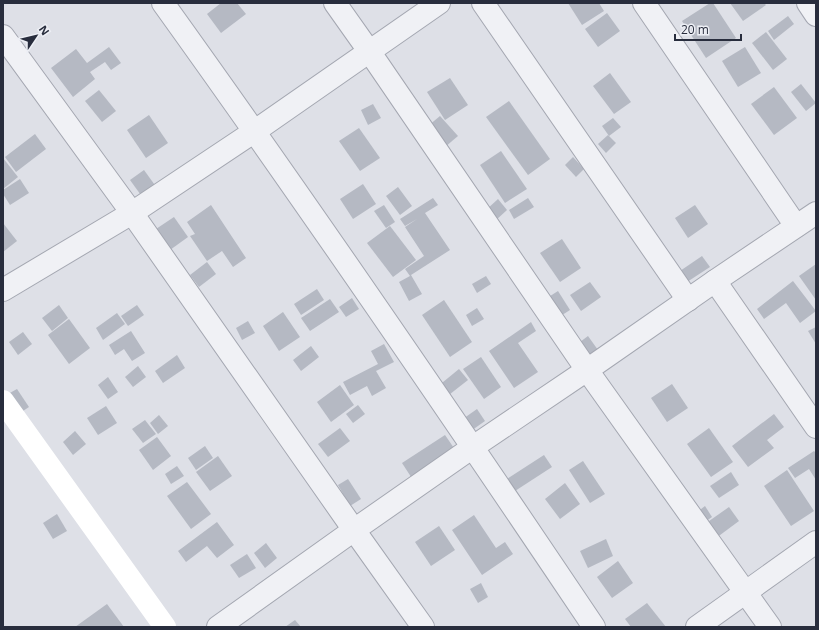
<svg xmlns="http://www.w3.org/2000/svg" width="819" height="630" viewBox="0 0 819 630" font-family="'Open Sans',sans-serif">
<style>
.building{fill:#b5b9c3}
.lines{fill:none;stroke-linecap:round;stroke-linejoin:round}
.street-casing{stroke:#a4a7b1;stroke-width:24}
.street{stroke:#f0f1f5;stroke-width:22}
.secondary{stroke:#fff;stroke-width:22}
</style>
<rect width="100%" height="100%" fill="#dee0e7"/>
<g class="building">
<path d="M221,3H237L246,14L221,33L207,14Z"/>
<path d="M568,3H599L604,11L582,25Z"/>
<path d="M710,3H713L736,38L706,58L682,21Z"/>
<path d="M730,3H764L766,5L743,21Z"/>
<path d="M607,13L620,31L598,47L585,29Z"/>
<path d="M788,16L794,24L774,40L768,31Z"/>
<path d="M766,32L787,59L773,70L752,43Z"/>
<path d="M109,47L121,63L111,70L105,62L90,72L95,79L73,97L51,68L76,49L87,63Z"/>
<path d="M745,47L761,73L738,87L722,61Z"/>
<path d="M610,73L631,102L614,114L593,86Z"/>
<path d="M450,78L468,105L445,120L427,92Z"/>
<path d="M801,84L816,103L806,111L791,92Z"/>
<path d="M774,87L797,118L774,135L751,104Z"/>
<path d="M99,90L116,111L102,122L85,101Z"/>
<path d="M509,101L550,159L528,175L486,117Z"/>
<path d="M373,104L381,118L368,125L361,110Z"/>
<path d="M149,115L168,143L146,158L127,130Z"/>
<path d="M440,116L458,136L445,147L428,126Z"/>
<path d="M613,118L621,127L609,136L602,126Z"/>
<path d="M359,128L380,158L360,171L339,141Z"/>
<path d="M35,134L46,149L16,172L5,157Z"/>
<path d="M608,135L616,143L606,153L598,144Z"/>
<path d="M501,151L527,189L505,203L480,165Z"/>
<path d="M573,157L584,169L576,177L565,165Z"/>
<path d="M3,158L18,177L3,189Z"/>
<path d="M144,170L157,188L143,198L130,180Z"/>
<path d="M20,179L29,193L10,205L3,194V190Z"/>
<path d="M363,184L376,204L353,219L340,199Z"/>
<path d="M398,187L412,206L400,215L386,196Z"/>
<path d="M433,198L438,205L425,213L450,250L411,275L422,294L409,301L399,282L410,276L405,269L424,256L405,227L417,219L405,226L400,219Z"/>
<path d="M528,198L534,207L514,219L509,210Z"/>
<path d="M498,199L507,210L495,221L486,210Z"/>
<path d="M211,205L246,258L233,267L222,251L207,261L190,236L195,234L187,222Z"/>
<path d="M384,205L395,222L386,228L374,211Z"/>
<path d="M695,205L708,224L688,238L675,218Z"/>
<path d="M174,217L188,237L170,250L156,229Z"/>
<path d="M3,223L17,241L3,252Z"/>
<path d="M390,226L416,260L393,277L367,243Z"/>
<path d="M562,239L581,268L560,282L540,253Z"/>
<path d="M702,256L710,267L687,282L680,271Z"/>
<path d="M207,262L216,274L199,287L190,275Z"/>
<path d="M816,264V300L799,276Z"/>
<path d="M486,276L491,284L477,293L472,284Z"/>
<path d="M793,281L816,311L800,323L786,303L764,319L757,309Z"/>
<path d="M590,282L601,297L581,311L570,295Z"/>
<path d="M317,289L324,300L301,315L294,304Z"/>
<path d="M558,291L570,310L559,317L547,298Z"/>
<path d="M352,298L359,309L346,317L339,307Z"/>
<path d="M330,299L339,312L310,331L301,318Z"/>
<path d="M444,300L472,342L450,357L422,315Z"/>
<path d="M59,305L68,318L52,331L42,318Z"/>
<path d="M137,305L144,315L128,326L121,316Z"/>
<path d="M477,308L484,319L472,326L466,315Z"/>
<path d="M283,312L300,337L279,351L263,326Z"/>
<path d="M117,313L125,324L103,340L96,328Z"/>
<path d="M69,319L90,348L69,364L48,335Z"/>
<path d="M248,321L255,333L242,340L236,328Z"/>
<path d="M531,322L536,331L518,343L538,372L514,388L489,351Z"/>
<path d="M816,327V344L808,331Z"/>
<path d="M131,331L145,353L132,361L124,349L115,355L109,345Z"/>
<path d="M23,332L32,344L18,355L9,342Z"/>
<path d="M588,336L598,350L586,359L576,345Z"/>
<path d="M384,344L394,362L376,371L386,388L372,396L367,386L350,395L343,382L378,364L371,351Z"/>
<path d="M311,346L319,357L301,371L293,360Z"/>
<path d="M177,355L185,368L163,383L155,371Z"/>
<path d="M481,357L501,387L484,399L463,369Z"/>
<path d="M138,366L146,377L133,387L125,377Z"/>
<path d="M459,369L468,380L445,398L437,387Z"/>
<path d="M108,377L118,392L108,399L98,385Z"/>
<path d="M672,384L688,408L667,422L651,398Z"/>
<path d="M340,385L354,405L331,422L317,402Z"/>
<path d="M17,389L29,407L20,413L8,394Z"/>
<path d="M358,405L365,414L353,423L346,414Z"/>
<path d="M106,406L117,423L98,435L87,418Z"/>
<path d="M477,409L485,421L468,433L460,421Z"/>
<path d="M774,414L784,427L767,440L774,448L748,467L732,446Z"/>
<path d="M159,415L168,426L158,434L150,423Z"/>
<path d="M145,420L156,434L143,443L132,429Z"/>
<path d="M340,428L350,441L328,457L318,444Z"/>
<path d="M709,428L733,462L711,477L687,444Z"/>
<path d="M75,431L86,444L73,455L63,442Z"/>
<path d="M445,435L458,454L415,483L402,463Z"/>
<path d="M157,437L171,456L153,470L139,450Z"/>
<path d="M205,446L213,458L196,470L188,458Z"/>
<path d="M814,451L816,453V480L809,469L795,478L788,468Z"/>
<path d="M544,455L552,467L515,491L507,479Z"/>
<path d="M218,456L232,476L210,491L196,472Z"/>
<path d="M583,461L605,494L590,503L569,470Z"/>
<path d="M177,466L184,476L171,484L165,474Z"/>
<path d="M787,470L814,511L791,526L764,486Z"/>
<path d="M731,472L739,485L719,498L710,486Z"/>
<path d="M348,479L361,499L350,506L338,485Z"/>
<path d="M187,482L211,514L191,529L167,496Z"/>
<path d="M565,483L580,504L560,519L545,499Z"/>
<path d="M705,506L712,517L699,526L692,516Z"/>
<path d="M729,507L739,521L712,541L702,526Z"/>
<path d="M57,514L67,531L53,539L43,523Z"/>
<path d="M474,515L496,548L505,542L513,554L482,575L452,530Z"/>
<path d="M217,522L234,545L217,558L207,546L186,562L178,551Z"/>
<path d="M439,526L455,550L431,566L415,542Z"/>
<path d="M606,539L613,556L588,568L580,551Z"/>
<path d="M266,543L277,558L265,568L254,553Z"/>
<path d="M247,554L256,568L239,578L230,565Z"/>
<path d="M618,561L633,583L612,598L597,577Z"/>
<path d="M481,583L488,597L478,603L470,589Z"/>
<path d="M647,603L666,627H631L625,619Z"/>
<path d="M107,604L124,627H75Z"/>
<path d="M295,620L301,627H285Z"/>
</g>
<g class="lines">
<defs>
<g id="street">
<path d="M163,3C311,209 453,417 594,627"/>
<path d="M335,3L369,51L587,370L770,627"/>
<path d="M483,3L688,300"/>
<path d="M644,3L796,226"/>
<path d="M808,3L816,15"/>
<path d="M3,36L132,213L354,530L423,627"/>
<path d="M715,281L816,427"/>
<path d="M3,290L132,213L255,131L439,3"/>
<path d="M218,627L354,530L473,447L587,370L715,281L816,213"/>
<path d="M697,627L816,542"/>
</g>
</defs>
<use href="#street" class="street-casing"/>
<use href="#street" class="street"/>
<path class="secondary" d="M3,401L165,627"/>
</g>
<rect width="819" height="630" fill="none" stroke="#282d3d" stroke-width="8"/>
<g transform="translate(36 36) rotate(55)" stroke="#edeff5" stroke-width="3" paint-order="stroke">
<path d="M0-3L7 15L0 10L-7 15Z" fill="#282d3d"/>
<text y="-6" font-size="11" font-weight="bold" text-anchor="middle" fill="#282d3d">N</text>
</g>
<path d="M675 34v6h66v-6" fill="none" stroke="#282d3d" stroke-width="2"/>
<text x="681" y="34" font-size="12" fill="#282d3d" stroke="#edeff5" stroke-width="3" paint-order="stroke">20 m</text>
</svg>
